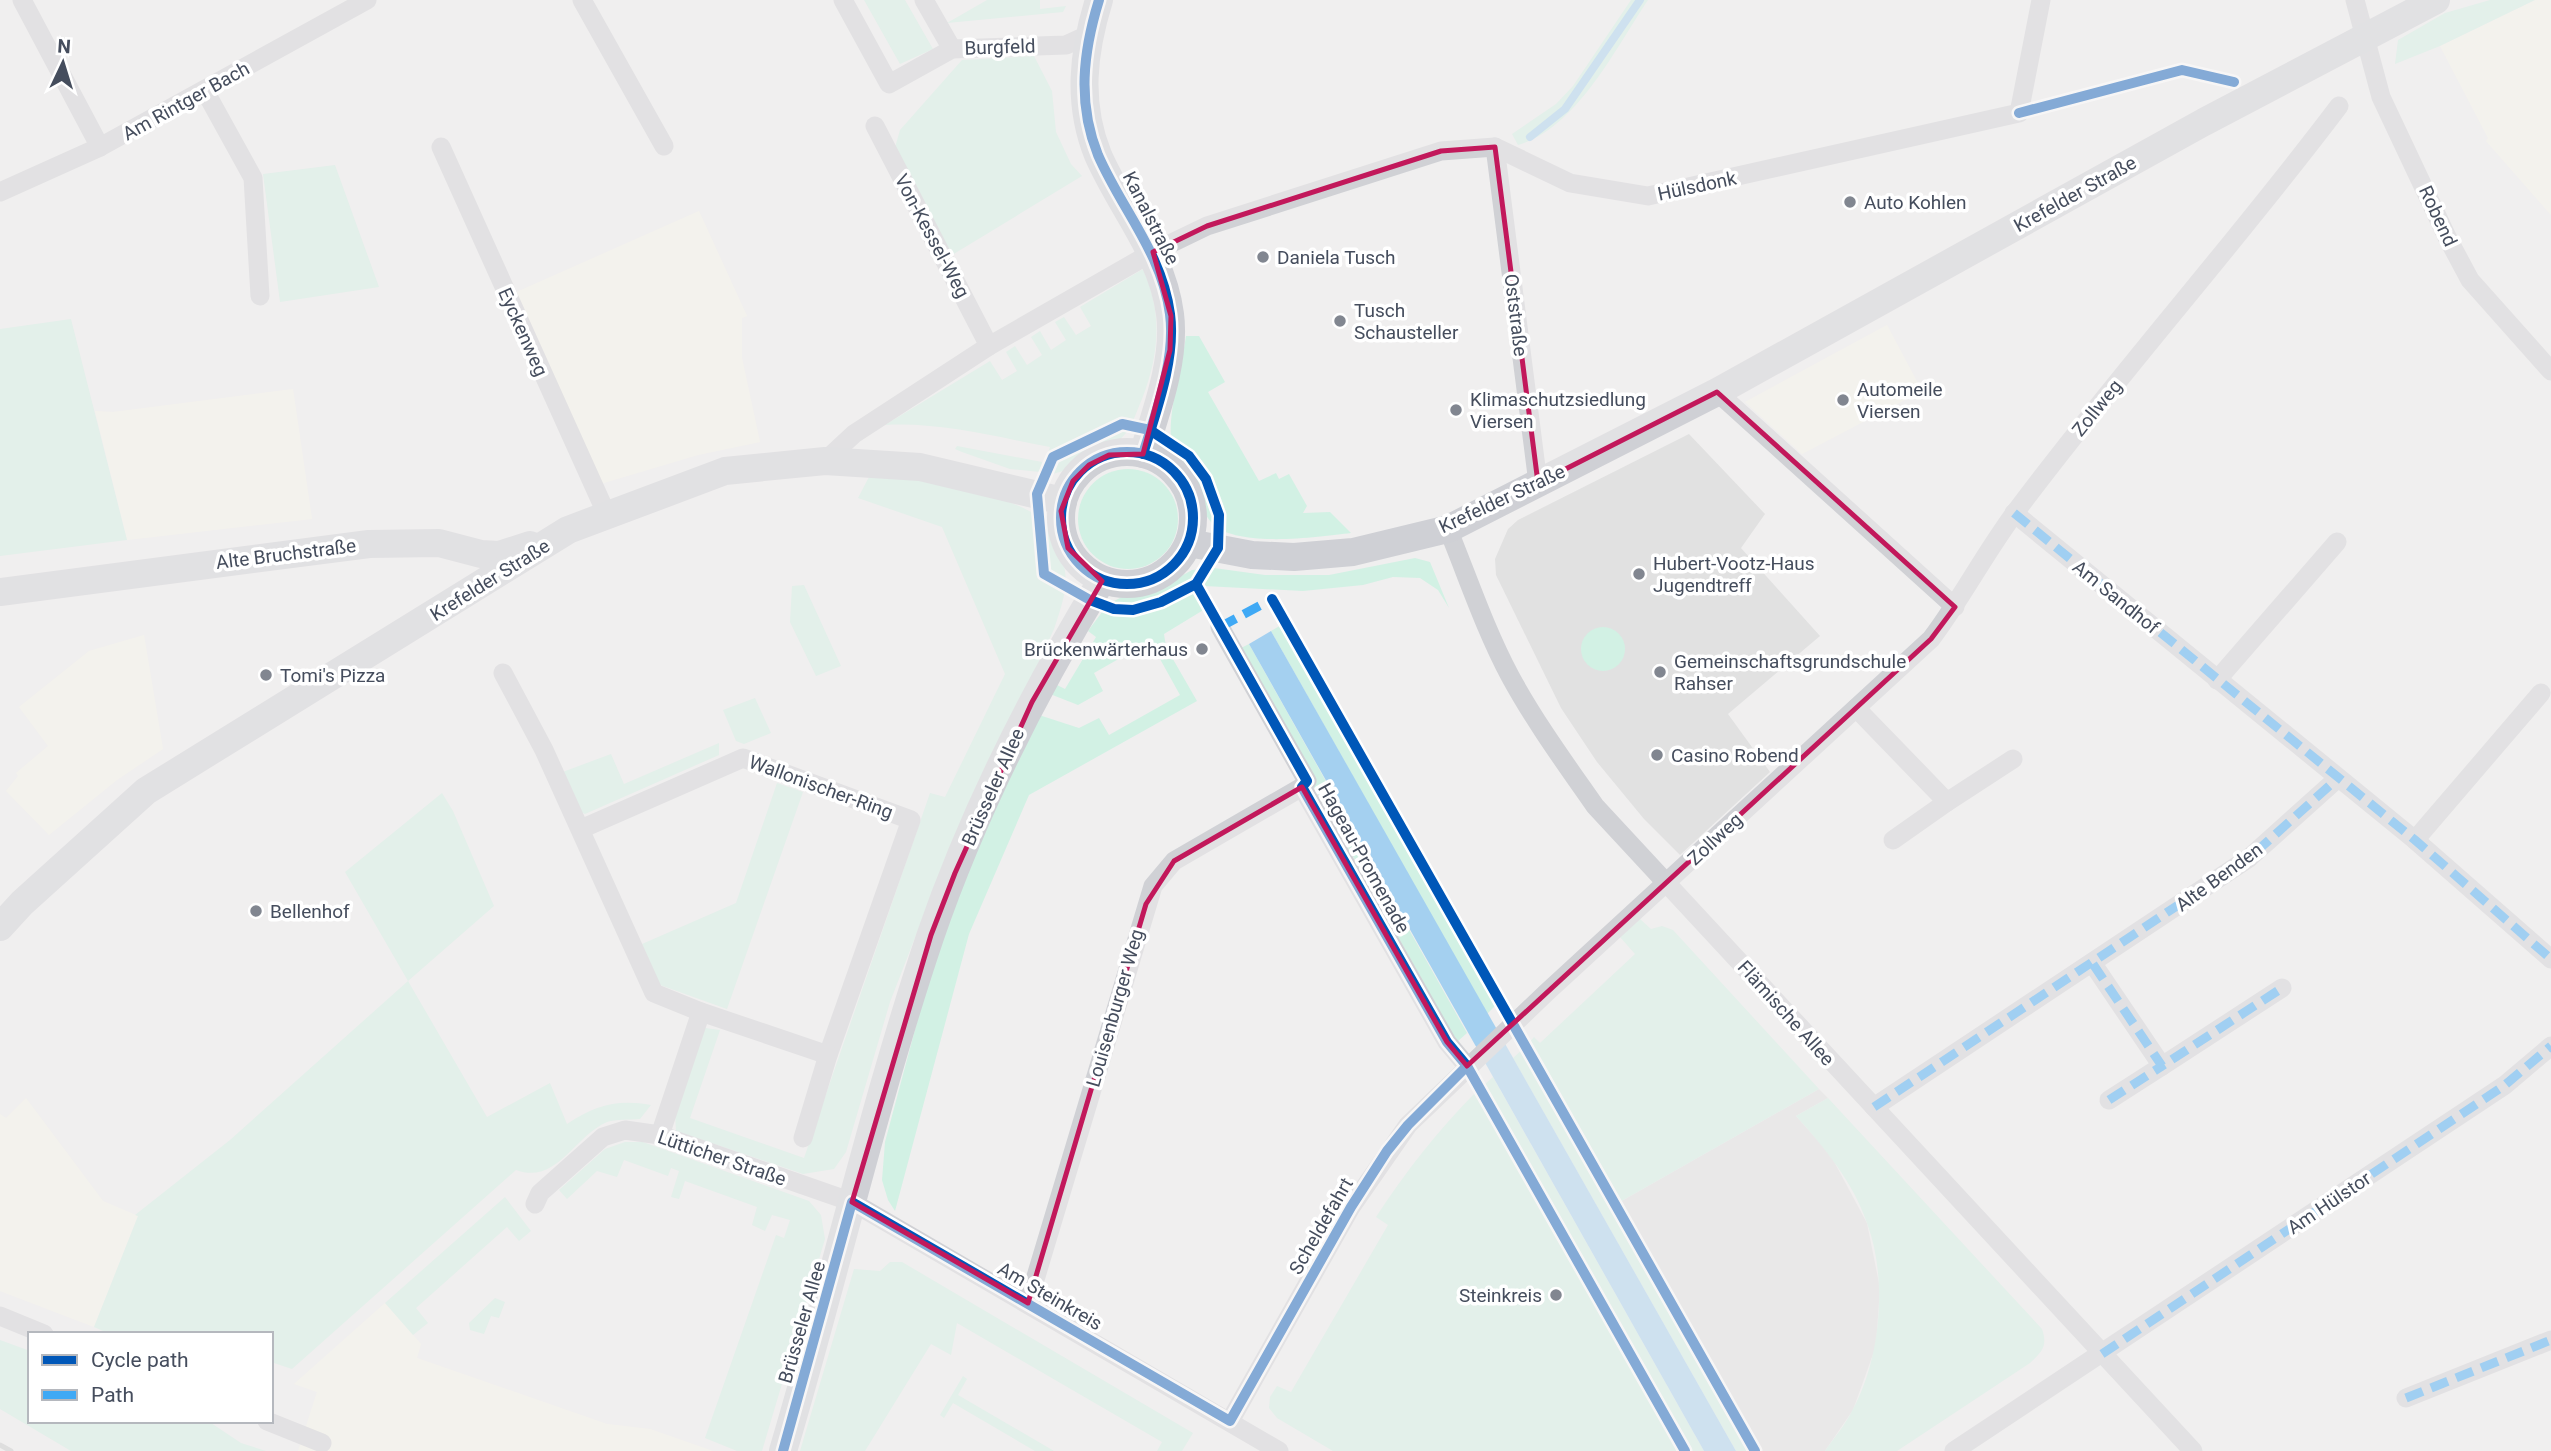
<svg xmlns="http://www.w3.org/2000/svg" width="2551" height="1451" viewBox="0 0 2551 1451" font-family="Roboto,sans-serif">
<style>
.commercial{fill:#f7f6ea}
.education{fill:#e1e1e1}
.green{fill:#d2f1e4}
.water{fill:#a4d0f0}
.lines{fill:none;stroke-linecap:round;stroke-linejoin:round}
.stream{stroke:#a4d0f0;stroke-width:8}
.street{stroke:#d0d1d5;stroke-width:19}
.secondary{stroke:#cfd0d5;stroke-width:28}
.rail{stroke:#c8c9cb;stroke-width:5}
.quiet{stroke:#3fa9f5;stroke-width:9;stroke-dasharray:18 9;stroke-linecap:butt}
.cycleway-casing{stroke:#fff;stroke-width:15}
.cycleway{stroke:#0057b8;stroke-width:10}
.marked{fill:none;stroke:#c2185b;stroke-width:5;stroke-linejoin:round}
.poi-dot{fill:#818690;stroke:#fff;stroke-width:2.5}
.labels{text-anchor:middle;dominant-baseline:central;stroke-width:7;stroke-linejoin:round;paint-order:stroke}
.street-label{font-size:19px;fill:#454d5d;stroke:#fff}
.poi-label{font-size:19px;fill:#454d5d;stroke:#fff;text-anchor:start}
</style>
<rect width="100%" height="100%" fill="#f0efef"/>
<g class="commercial">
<path d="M2535,0H2551V215L2486,141L2488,138L2440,46Z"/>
<path d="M699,211L747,316L742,318V358L760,442L698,455L597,485L512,294Z"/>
<path d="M1887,325L1922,391L1802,454L1745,402Z"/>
<path d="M293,389L312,519L127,540L95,411L113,412Z"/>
<path d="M144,635L163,749L117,780L49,835L6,791L18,776L16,773L48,746L19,707L89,651Z"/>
<path d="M26,1098L103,1201L138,1216L94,1327L0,1291V1114L6,1118Z"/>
<path d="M385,1303L421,1344L417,1358L607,1424L650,1429L713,1451H298L317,1392L294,1384Z"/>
</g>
<g class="education">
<path d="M1689,434L1765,514L1741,548L1820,636L1728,714L1770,772L1680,855L1644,819L1597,762L1561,708L1496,575L1495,559L1508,529L1518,520Z"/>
<path d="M1819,1089L1828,1098L1796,1116L1830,1154L1867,1223L1880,1288L1876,1346L1853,1410L1825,1451H1758L1618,1203Z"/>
</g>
<g class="green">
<path d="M864,0H905L933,49L900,64Z"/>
<path d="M987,0H1040V9L1066,6L1063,12L947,23Z"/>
<path d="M1631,0H1648C1615,49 1577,128 1518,145L1512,134L1556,104L1573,86Z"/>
<path d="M2490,0H2535L2440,46L2395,64L2398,40L2445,13Z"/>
<path d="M1034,56L1052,91L1056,132L1071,164L1082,176L952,255L894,151L900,130L962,60Z"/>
<path d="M335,165L379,287L280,302L263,174Z"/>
<path d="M1143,269C1163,313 1159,355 1142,399C1137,410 1133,424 1126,433C1116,446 1103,447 1090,456C1073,467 1062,474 1041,475L1050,447C996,437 941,422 885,425L990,361L1002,380L1017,371L1006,352L1015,346L1027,365L1042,355L1031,337L1040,331L1051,350L1066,340L1055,322L1064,317L1076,335L1091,326L1080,307Z"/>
<path d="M71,319L127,540L0,556V329Z"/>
<path d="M1186,336H1199L1225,382L1208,392L1259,481L1276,473L1279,479L1289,474L1307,506L1303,513L1330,512L1351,533C1318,537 1234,549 1211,522C1202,512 1201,499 1196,488C1191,477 1180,468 1175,457C1162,429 1182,367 1186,336Z"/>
<path d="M957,446L1042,462L1040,472L1010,469L962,452L955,449Z"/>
<circle cx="1128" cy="519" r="50"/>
<path d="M870,475C930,479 994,489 1046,520C1068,572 1073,574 1054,629L930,899L890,1002L846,1152L834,1169L803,1174L676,1131L675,1113L705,1028L720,1030L690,1118L804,1158L930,793L945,797L1005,674L942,527L858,498Z"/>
<path d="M1415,558L1430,562L1449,608L1438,590L1420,578L1393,577L1363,585L1303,591L1204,586L1195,592L1205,609L1164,634L1166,647L1197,701L1029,795L969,934L895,1211L888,1200L882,1180L885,1142L924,996L946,927L993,810L1039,715L1079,728L1099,718L1109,735L1180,695L1150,641L1094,673L1103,691L1078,705L1050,694L1055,684L1065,689L1096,637L1088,631L1108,604L1122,597L1167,584L1192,570L1214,568L1265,575H1329Z"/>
<path d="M804,585L841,666L816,676L790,622L792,586Z"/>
<path d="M1283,624L1497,1004L1487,1014L1271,631Z"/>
<circle cx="1603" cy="649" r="22"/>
<path d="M1249,644L1467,1033L1457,1042L1237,650Z"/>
<path d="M755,698L771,733L744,744L736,741L723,710Z"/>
<path d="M719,743V755L585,814L577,810L560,773L611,754L624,784Z"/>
<path d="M777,783L803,792L727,1009L660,985L642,944L736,903Z"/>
<path d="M442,793L453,811L494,906L408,981L487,1117L550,1083L567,1124C595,1105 618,1099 651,1105L640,1119C630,1120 616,1119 607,1122C574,1136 557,1185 516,1170L292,1369L271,1362V1334H110L94,1327L138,1216L135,1215L230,1140L408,981L345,872Z"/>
<path d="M1640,919L1651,929L1662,926L1673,930L1819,1089L1618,1203L1528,1044L1534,1037L1540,1043L1635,954L1620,937Z"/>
<path d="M1523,1049L1750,1451H1736L1513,1058Z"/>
<path d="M1493,1077L1704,1451H1689L1483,1086Z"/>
<path d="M1477,1091L1680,1451H1333L1277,1418L1269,1408L1270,1397L1277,1386L1291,1392L1388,1225L1376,1217C1406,1171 1438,1130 1477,1091Z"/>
<path d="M1828,1098L2042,1329C2048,1346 2042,1352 2030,1363L1897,1451H1825C1834,1438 1845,1425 1852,1411C1881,1359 1888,1279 1867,1223C1853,1182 1824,1147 1796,1116Z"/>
<path d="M625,1142H643L809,1201L821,1215L825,1239L762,1451H737L705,1438L776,1235L784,1238L790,1220L772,1215L765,1231L752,1225L757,1207L685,1181L679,1199L671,1197L679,1171L671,1168L668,1176L624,1160L617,1177L597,1171L567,1199L559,1190L605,1149Z"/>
<path d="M505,1197L531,1231L519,1241L507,1227L416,1308L428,1323L413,1335L385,1303Z"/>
<path d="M890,1262H902L1193,1433L1182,1451H1157L1162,1442L957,1323L951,1355L931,1344L865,1451H800L854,1269L880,1271Z"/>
<path d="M495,1298L505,1302L499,1318L491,1316L484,1334L470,1330L469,1323Z"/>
<path d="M0,1340L30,1351V1421H208L241,1443L266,1451H71L0,1409Z"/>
<path d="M963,1376L967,1379L958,1395L1054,1451H1035L953,1403L944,1418L940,1415Z"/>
</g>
<path class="water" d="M1271,631L1736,1451H1704L1249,644Z"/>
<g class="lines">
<path class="stream" d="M1530,137L1565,109L1640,0"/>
<g class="street">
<path d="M22,0L100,147"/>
<path d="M582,0L664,146"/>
<path d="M843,0L889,84L952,49L1066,45L1088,35"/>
<path d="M924,0L952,49"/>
<path d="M2355,0L2381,97L2447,237L2470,280L2551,371"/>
<path d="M205,91L253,178L260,296"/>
<path d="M875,126L989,346"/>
<path d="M441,147L607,515"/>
<path d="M1495,147L1538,483"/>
<path d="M0,192L100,147L367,0"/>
<path d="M1717,392L1955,607"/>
<path d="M825,461L854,434L989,346L1153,252L1207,226L1441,151L1495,147L1570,183L1648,196L2019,113L2041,0"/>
<path d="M2014,513L2415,840L2551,959"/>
<path d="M1448,529C1468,578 1485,629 1510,676C1535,722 1565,763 1595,806L2193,1451"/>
<path d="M1220,627L1307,781L1302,787L1447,1042L1467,1066"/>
<path d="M503,673L544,750L654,993L701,1012L660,1135"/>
<path d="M2217,680L2337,542"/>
<path d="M1856,708L1947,802L2013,759"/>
<path d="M581,829L743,758L911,820L828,1055L803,1138"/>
<path d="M1893,840L1947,802"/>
<path d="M2415,840L2541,693"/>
<path d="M2093,964L2162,1066L2282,988"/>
<path d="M701,1012L828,1055"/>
<path d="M2109,1100L2162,1066"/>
<path d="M1874,1107L2249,858L2337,779"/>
<path d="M535,1204L540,1193L603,1137L625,1130L660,1135L852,1202L1279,1451"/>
<path d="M1028,1303L1153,886L1174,861L1302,787"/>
<path d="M0,1316L44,1334"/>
<path d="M2406,1398L2551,1340"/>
<path d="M267,1421L322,1443"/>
<path d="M1230,1421L1351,1207L1408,1125L1546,993L1931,639C1962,598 1986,551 2017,510C2120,372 2235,244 2339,106"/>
<path d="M1954,1451L2505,1085L2551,1046"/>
</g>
<g class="secondary">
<path d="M1099,0C1083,52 1077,103 1098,155C1122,210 1162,253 1170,314C1176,359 1156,412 1143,454"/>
<circle cx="1127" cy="518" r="66"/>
<path d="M1189,543L1252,555L1294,557L1353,552L1448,529L1717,392L2204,122L2436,0"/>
<path d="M0,592L369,544L439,543L481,554L499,555L530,545"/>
<path d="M0,927L22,903L146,791L568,530L725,471L825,461L920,467L1063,501"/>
<path d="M783,1451C834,1280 873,1106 930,937C973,812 1034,692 1102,580"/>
</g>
<path class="rail" d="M0,1445L11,1451"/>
<g class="quiet">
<path d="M2014,513L2415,840L2551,959"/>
<path d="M1220,627L1272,599L1274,602"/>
<path d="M2093,964L2162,1066L2282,988"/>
<path d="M2109,1100L2162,1066"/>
<path d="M1874,1107L2249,858L2337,779"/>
<path d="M2102,1354L2505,1085L2551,1046"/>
<path d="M2406,1398L2551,1340"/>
</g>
<defs>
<g id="cycleway">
<path d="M1099,0C1083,52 1077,103 1098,155C1122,210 1162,253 1170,314C1176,359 1156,412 1143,454"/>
<path d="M2019,113L2182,70L2234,82"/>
<path d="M1122,424L1150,430L1189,456L1206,479L1219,515L1218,548L1196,584L1161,602L1133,610L1114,609L1090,600L1044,574L1037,494L1053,457Z"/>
<circle cx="1127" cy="518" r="66"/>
<path d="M1196,584L1307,781L1302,787L1447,1042L1467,1066L1685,1451"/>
<path d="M1272,599L1755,1451"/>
<path d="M783,1451L852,1202L1230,1421L1351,1207L1387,1151L1408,1125L1467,1066"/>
</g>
</defs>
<use href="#cycleway" class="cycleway-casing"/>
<use href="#cycleway" class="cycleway"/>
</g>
<path d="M0 0H2551V1451H0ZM1495,147L1538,483L1717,392L1955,607L1931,639L1467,1066L1447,1042L1302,787L1174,861L1146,904L1028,1303L852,1202L931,935L955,873L1032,702L1102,581L1068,548L1061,511L1073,481L1089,465L1109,455L1143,454L1170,350L1171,316L1153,252L1207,226L1441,151Z" fill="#f0efef" fill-opacity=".55" fill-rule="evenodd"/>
<path class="marked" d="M1495,147L1538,483L1717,392L1955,607L1931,639L1467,1066L1447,1042L1302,787L1174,861L1146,904L1028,1303L852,1202L931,935L955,873L1032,702L1102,581L1068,548L1061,511L1073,481L1089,465L1109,455L1143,454L1170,350L1171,316L1153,252L1207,226L1441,151Z"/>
<g class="poi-dot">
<circle cx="1850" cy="202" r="7"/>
<circle cx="1263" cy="257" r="7"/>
<circle cx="1340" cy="321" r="7"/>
<circle cx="1843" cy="400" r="7"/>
<circle cx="1456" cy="410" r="7"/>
<circle cx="1639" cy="574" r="7"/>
<circle cx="1202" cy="649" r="7"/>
<circle cx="1660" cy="672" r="7"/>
<circle cx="266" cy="675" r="7"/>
<circle cx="1657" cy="755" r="7"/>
<circle cx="256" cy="911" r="7"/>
<circle cx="1556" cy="1295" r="7"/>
</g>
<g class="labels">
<g class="street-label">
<text transform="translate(1000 47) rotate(-2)">Burgfeld</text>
<text transform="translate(186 101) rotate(-29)">Am Rintger Bach</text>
<text transform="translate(1697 186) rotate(-12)">Hülsdonk</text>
<text transform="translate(2075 194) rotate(-29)">Krefelder Straße</text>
<text transform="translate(2438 216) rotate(65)">Robend</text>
<text transform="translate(1151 218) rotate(63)">Kanalstraße</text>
<text transform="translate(932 236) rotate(62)">Von-Kessel-Weg</text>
<text transform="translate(1516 315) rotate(83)">Oststraße</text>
<text transform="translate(523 332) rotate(66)">Eyckenweg</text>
<text transform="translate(2097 408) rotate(-51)">Zollweg</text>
<text transform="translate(1502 499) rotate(-25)">Krefelder Straße</text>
<text transform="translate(286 554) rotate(-7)">Alte Bruchstraße</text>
<text transform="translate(490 580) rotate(-32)">Krefelder Straße</text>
<text transform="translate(2116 597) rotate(39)">Am Sandhof</text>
<text transform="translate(821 787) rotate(20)">Wallonischer-Ring</text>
<text transform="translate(993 787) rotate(-66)">Brüsseler Allee</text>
<text transform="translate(1715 839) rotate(-43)">Zollweg</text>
<text transform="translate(1364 858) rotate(61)">Hageau-Promenade</text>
<text transform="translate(2219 877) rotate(-36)">Alte Benden</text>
<text transform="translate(1115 1008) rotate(-74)">Louisenburger Weg</text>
<text transform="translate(1786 1013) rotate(48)">Flämische Allee</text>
<text transform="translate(722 1158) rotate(19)">Lütticher Straße</text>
<text transform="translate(2329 1203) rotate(-34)">Am Hülstor</text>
<text transform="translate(1321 1226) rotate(-60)">Scheldefahrt</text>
<text transform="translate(1050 1296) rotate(30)">Am Steinkreis</text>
<text transform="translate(802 1322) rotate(-74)">Brüsseler Allee</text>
</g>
<g class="poi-label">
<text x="1864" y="202">Auto Kohlen</text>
<text x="1277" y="257">Daniela Tusch</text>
<text x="1354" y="310">Tusch<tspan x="1354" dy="22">Schausteller</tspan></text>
<text x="1857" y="389">Automeile<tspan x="1857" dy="22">Viersen</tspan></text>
<text x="1470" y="399">Klimaschutzsiedlung<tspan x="1470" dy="22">Viersen</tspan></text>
<text x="1653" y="563">Hubert-Vootz-Haus<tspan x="1653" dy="22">Jugendtreff</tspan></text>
<text x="1188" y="649" text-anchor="end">Brückenwärterhaus</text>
<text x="1674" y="661">Gemeinschaftsgrundschule<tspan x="1674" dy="22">Rahser</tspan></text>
<text x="280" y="675">Tomi's Pizza</text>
<text x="1671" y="755">Casino Robend</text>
<text x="270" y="911">Bellenhof</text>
<text x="1542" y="1295" text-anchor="end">Steinkreis</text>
</g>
</g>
<rect x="28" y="1332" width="245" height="91" fill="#ffffff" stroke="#b5b8be" stroke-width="2"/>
<rect x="42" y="1355" width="35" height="10" fill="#0057b8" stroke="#b5b8be" stroke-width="2"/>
<text x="91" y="1367" font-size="21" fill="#454d5d">Cycle path</text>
<rect x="42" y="1390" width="35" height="10" fill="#3fa9f5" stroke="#b5b8be" stroke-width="2"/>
<text x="91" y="1402" font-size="21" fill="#454d5d">Path</text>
<g transform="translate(63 63) rotate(4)" stroke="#ffffff" stroke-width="5" paint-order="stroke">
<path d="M0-5L12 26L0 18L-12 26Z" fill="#454d5d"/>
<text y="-10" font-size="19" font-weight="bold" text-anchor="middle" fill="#454d5d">N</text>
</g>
</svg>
